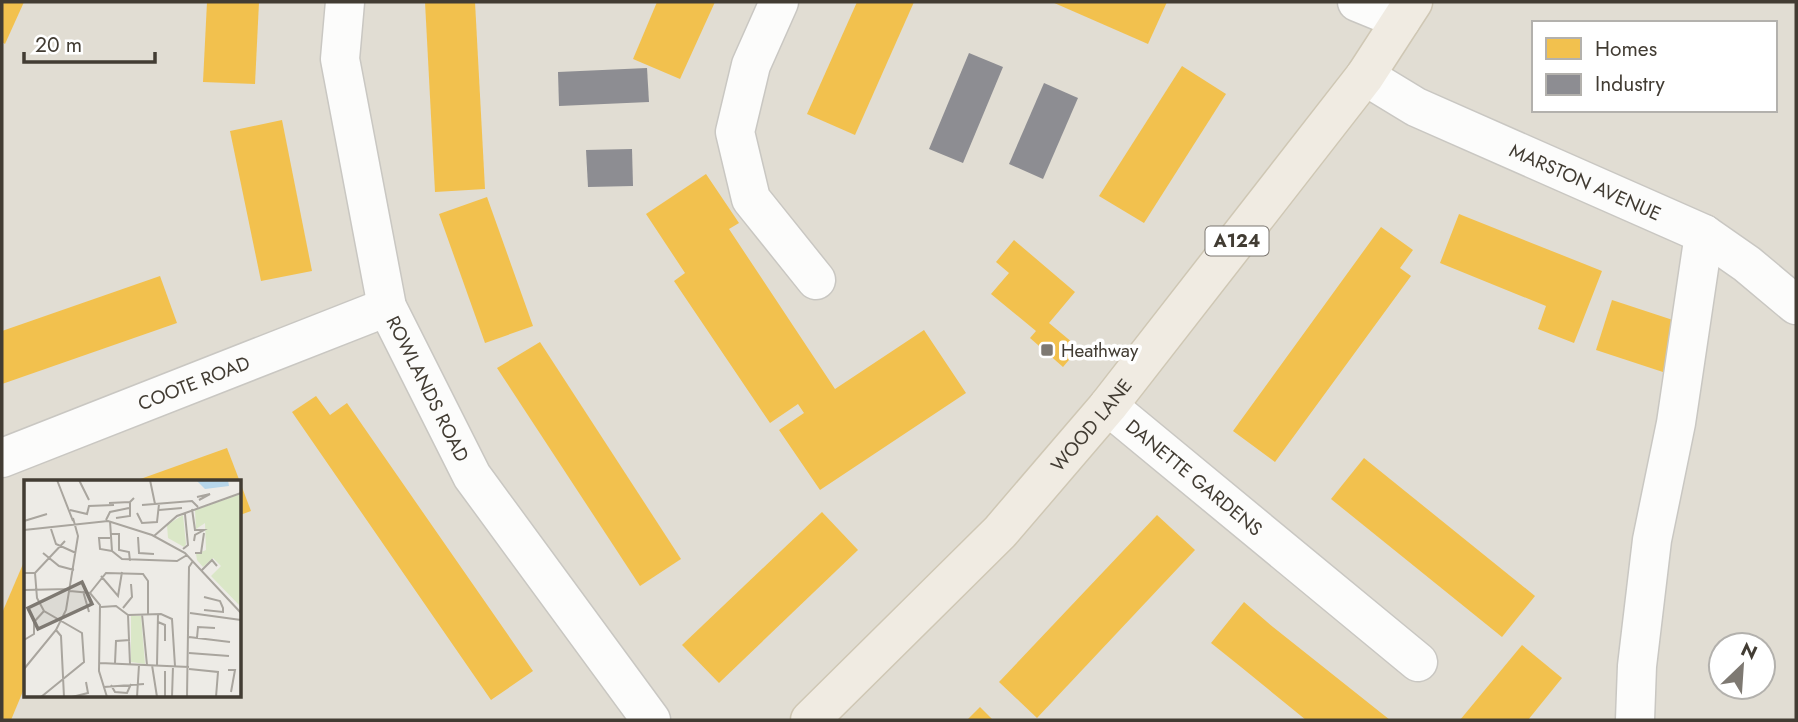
<svg xmlns="http://www.w3.org/2000/svg" width="1798" height="722" viewBox="0 0 1798 722" font-family="Jost,sans-serif">
<style>
.residential{fill:#e1ddd3;fill-rule:evenodd}
.homes{fill:#f2c14e}
.industry{fill:#8d8d92}
.lines{fill:none;stroke-linecap:round;stroke-linejoin:round}
.minor-casing{stroke:#c9c7c2;stroke-width:41}
.major-casing{stroke:#cfc7b4;stroke-width:41}
.minor{stroke:#fcfcfb;stroke-width:38}
.major{stroke:#f0ebe2;stroke-width:38}
.poi-dot{fill:#7e7972;stroke:#fff;stroke-width:2.5}
.labels{text-anchor:middle;dominant-baseline:central;stroke-width:7;stroke-linejoin:round;paint-order:stroke}
.shield{fill:#fff;stroke:#7b7670;stroke-width:2}
.shield-label{font-size:18px;font-weight:bold;fill:#423c33}
.street-label{font-size:19px;fill:#423c33;stroke:#fff}
.poi-label{font-size:19px;fill:#423c33;stroke:#fff;text-anchor:start}
.inset-road{fill:none;stroke:#a9a59e;stroke-width:2}
.view{fill:#7e7972;fill-opacity:0.15;stroke:#7e7972;stroke-width:3.5}
.inset-edge{fill:none;stroke:#423c33;stroke-width:3.5}
</style>
<rect width="100%" height="100%" fill="#edebe6"/>
<path class="residential" d="M2,2H1796V720H2ZM1534,23H1775V110H1534ZM26,482H240V696H26ZM1721,645H1763V687H1721Z"/>
<g class="homes">
<path d="M2,2H24L5,44L2,42Z"/>
<path d="M207,2H259L255,84L203,82Z"/>
<path d="M425,2H475L485,189L435,192Z"/>
<path d="M657,2H715L680,79L633,59Z"/>
<path d="M857,2H914L855,135L807,114Z"/>
<path d="M1052,2H1167L1148,44Z"/>
<path d="M1182,66L1226,94L1144,223L1099,196Z"/>
<path d="M282,120L312,271L261,281L230,131Z"/>
<path d="M706,174L739,223L729,229L835,389L924,330L966,393L820,490L779,430L804,413L798,404L770,423L674,281L685,273L646,214Z"/>
<path d="M487,197L533,326L485,343L439,214Z"/>
<path d="M1459,214L1602,271L1574,343L1538,329L1546,306L1440,263Z"/>
<path d="M1381,227L1413,250L1400,268L1411,276L1275,462L1233,431Z"/>
<path d="M1014,240L1075,292L1049,323L1079,348L1063,367L1030,338L1036,331L991,294L1009,273L996,262Z"/>
<path d="M160,276L177,323L2,384V331Z"/>
<path d="M1612,300L1685,324L1669,374L1596,350Z"/>
<path d="M540,342L681,559L640,586L497,368Z"/>
<path d="M316,396L330,415L347,403L533,671L491,700L292,412Z"/>
<path d="M227,448L240,482H132Z"/>
<path d="M1364,458L1535,596L1502,637L1331,499Z"/>
<path d="M240,482L251,511L240,515Z"/>
<path d="M822,512L858,550L719,683L682,645Z"/>
<path d="M1157,515L1195,550L1037,718L999,682Z"/>
<path d="M26,557V684L11,720H2V613Z"/>
<path d="M1244,602L1273,627L1390,720H1306L1241,667L1211,643Z"/>
<path d="M1522,645L1562,678L1528,720H1460Z"/>
<path d="M980,707L993,720H967Z"/>
</g>
<g class="industry">
<path d="M969,53L1003,67L963,163L929,149Z"/>
<path d="M647,68L649,102L559,106L558,72Z"/>
<path d="M1044,83L1078,98L1043,179L1009,164Z"/>
<path d="M632,149L633,186L588,187L586,150Z"/>
</g>
<g class="lines">
<defs>
<g id="minor">
<path id="s1" d="M345,2L340,59L387,307L472,476L651,720"/>
<path d="M779,2L751,65L735,132L751,199L816,280"/>
<path d="M1357,2L1401,20"/>
<path id="s2" d="M1365,76L1416,107L1704,234L1747,264L1796,305"/>
<path id="s3" d="M1108,406L1418,662"/>
<path id="s4" d="M2,458L387,307"/>
<path d="M1635,720L1637,666L1652,540L1676,423L1704,234"/>
</g>
<g id="major">
<path id="s5" d="M810,720L1000,532L1108,406L1365,76L1413,2"/>
</g>
</defs>
<use href="#minor" class="minor-casing"/>
<use href="#major" class="major-casing"/>
<use href="#minor" class="minor"/>
<use href="#major" class="major"/>
</g>
<rect class="poi-dot" x="1040" y="343" width="14" height="14" rx="3.5"/>
<g class="labels">
<rect class="shield" x="1205.5" y="226.5" width="63" height="29" rx="5"/>
<g class="shield-label">
<text x="1237" y="241">A124</text>
</g>
<g class="street-label">
<text stroke="none"><textPath href="#s2" startOffset="245">MARSTON AVENUE</textPath></text>
<text stroke="none"><textPath href="#s4" startOffset="206">COOTE ROAD</textPath></text>
<text stroke="none"><textPath href="#s1" startOffset="401">ROWLANDS ROAD</textPath></text>
<text stroke="none"><textPath href="#s5" startOffset="408">WOOD LANE</textPath></text>
<text stroke="none"><textPath href="#s3" startOffset="112">DANETTE GARDENS</textPath></text>
</g>
<g class="poi-label">
<text x="1061" y="350">Heathway</text>
</g>
</g>
<g transform="translate(24 480)">
<rect width="217" height="217" fill="#edebe6"/>
<path d="M217,14V127L187,96L197,86L189,78L179,87L173,80L172,74L182,70L181,43L172,49L171,30ZM159,35L162,64L160,67L144,58L143,45ZM107,136H117L121,184L107,182Z" fill="#dae7c7"/>
<path d="M172,0H204L205,6L181,9Z" fill="#b7d6ea"/>
<path class="inset-road" d="M33,0L49,41M55,0L65,20M126,0L131,24M173,17L186,14L175,20M85,23L106,22M118,25L168,21L174,27M168,29L171,50H180L171,55L170,61M46,30L63,34L65,26L90,25M135,30L158,28M113,33L118,43L133,42L135,24M92,38L106,36V22L110,18M82,40L86,32L105,28M0,41L23,34M86,41L88,71L98,79L153,81L163,75M27,49L32,64L52,73M0,50L84,41L128,55L161,73L217,133M86,54H95V70L105,72L106,81M130,56L153,36L217,13M114,57L115,73L130,74M86,58H75L76,69L88,71M159,69L164,65L161,34M19,73L35,86L50,90M171,73H177L180,53M178,90L188,80L193,86M0,93H11L41,61M11,93L13,118L20,131L58,153L60,182L17,217M77,96L94,116L98,92M0,110L45,109M46,111L66,113L76,125L75,191L83,217M59,111L65,132M66,113L82,93L119,94L124,101V134M77,127L92,126L104,135L106,184M99,128L108,117L107,104M180,130L199,132V128L196,121L180,117M166,133L217,140M118,134L123,185M104,135L137,134L148,139L151,186M134,142L141,145V161M32,150L37,156L40,217M165,157L206,162M173,158L174,147L191,148M0,160L10,154V142L20,131M165,173L205,176M76,183L165,187M91,183L92,161L106,160M128,185L133,217M133,185L134,134M0,189L32,150L42,130L54,56L49,38M165,189L194,192L192,217M204,190H211L207,212M87,205L91,212L103,213L107,204M80,207L120,204M48,217L64,213L62,202M113,217L115,185M141,217V191M148,217L149,186M163,217L165,87L169,81"/>
<path class="view" d="M58,102L68,124L14,149L4,128Z"/>
<rect width="217" height="217" class="inset-edge"/>
</g>
<rect width="1798" height="722" fill="none" stroke="#423c33" stroke-width="7"/>
<rect x="1532" y="21" width="245" height="91" fill="#ffffff" stroke="#b3b1ad" stroke-width="2"/>
<rect x="1546" y="38" width="35" height="21" fill="#f2c14e" stroke="#b3b1ad" stroke-width="2"/>
<text x="1595" y="56" font-size="21" fill="#423c33">Homes</text>
<rect x="1546" y="74" width="35" height="21" fill="#8d8d92" stroke="#b3b1ad" stroke-width="2"/>
<text x="1595" y="91" font-size="21" fill="#423c33">Industry</text>
<g transform="translate(1742 666) rotate(25)"><circle r="33" fill="#ffffff" stroke="#b3b1ad" stroke-width="2"/>
<path d="M0-5L12 26L0 18L-12 26Z" fill="#7e7972"/>
<text y="-10" font-size="19" font-weight="bold" text-anchor="middle" fill="#423c33">N</text>
</g>
<path d="M24 52v10h131v-10" fill="none" stroke="#423c33" stroke-width="3.5"/>
<text x="35" y="52" font-size="21" fill="#423c33" stroke="#ffffff" stroke-width="5" paint-order="stroke">20 m</text>
</svg>
